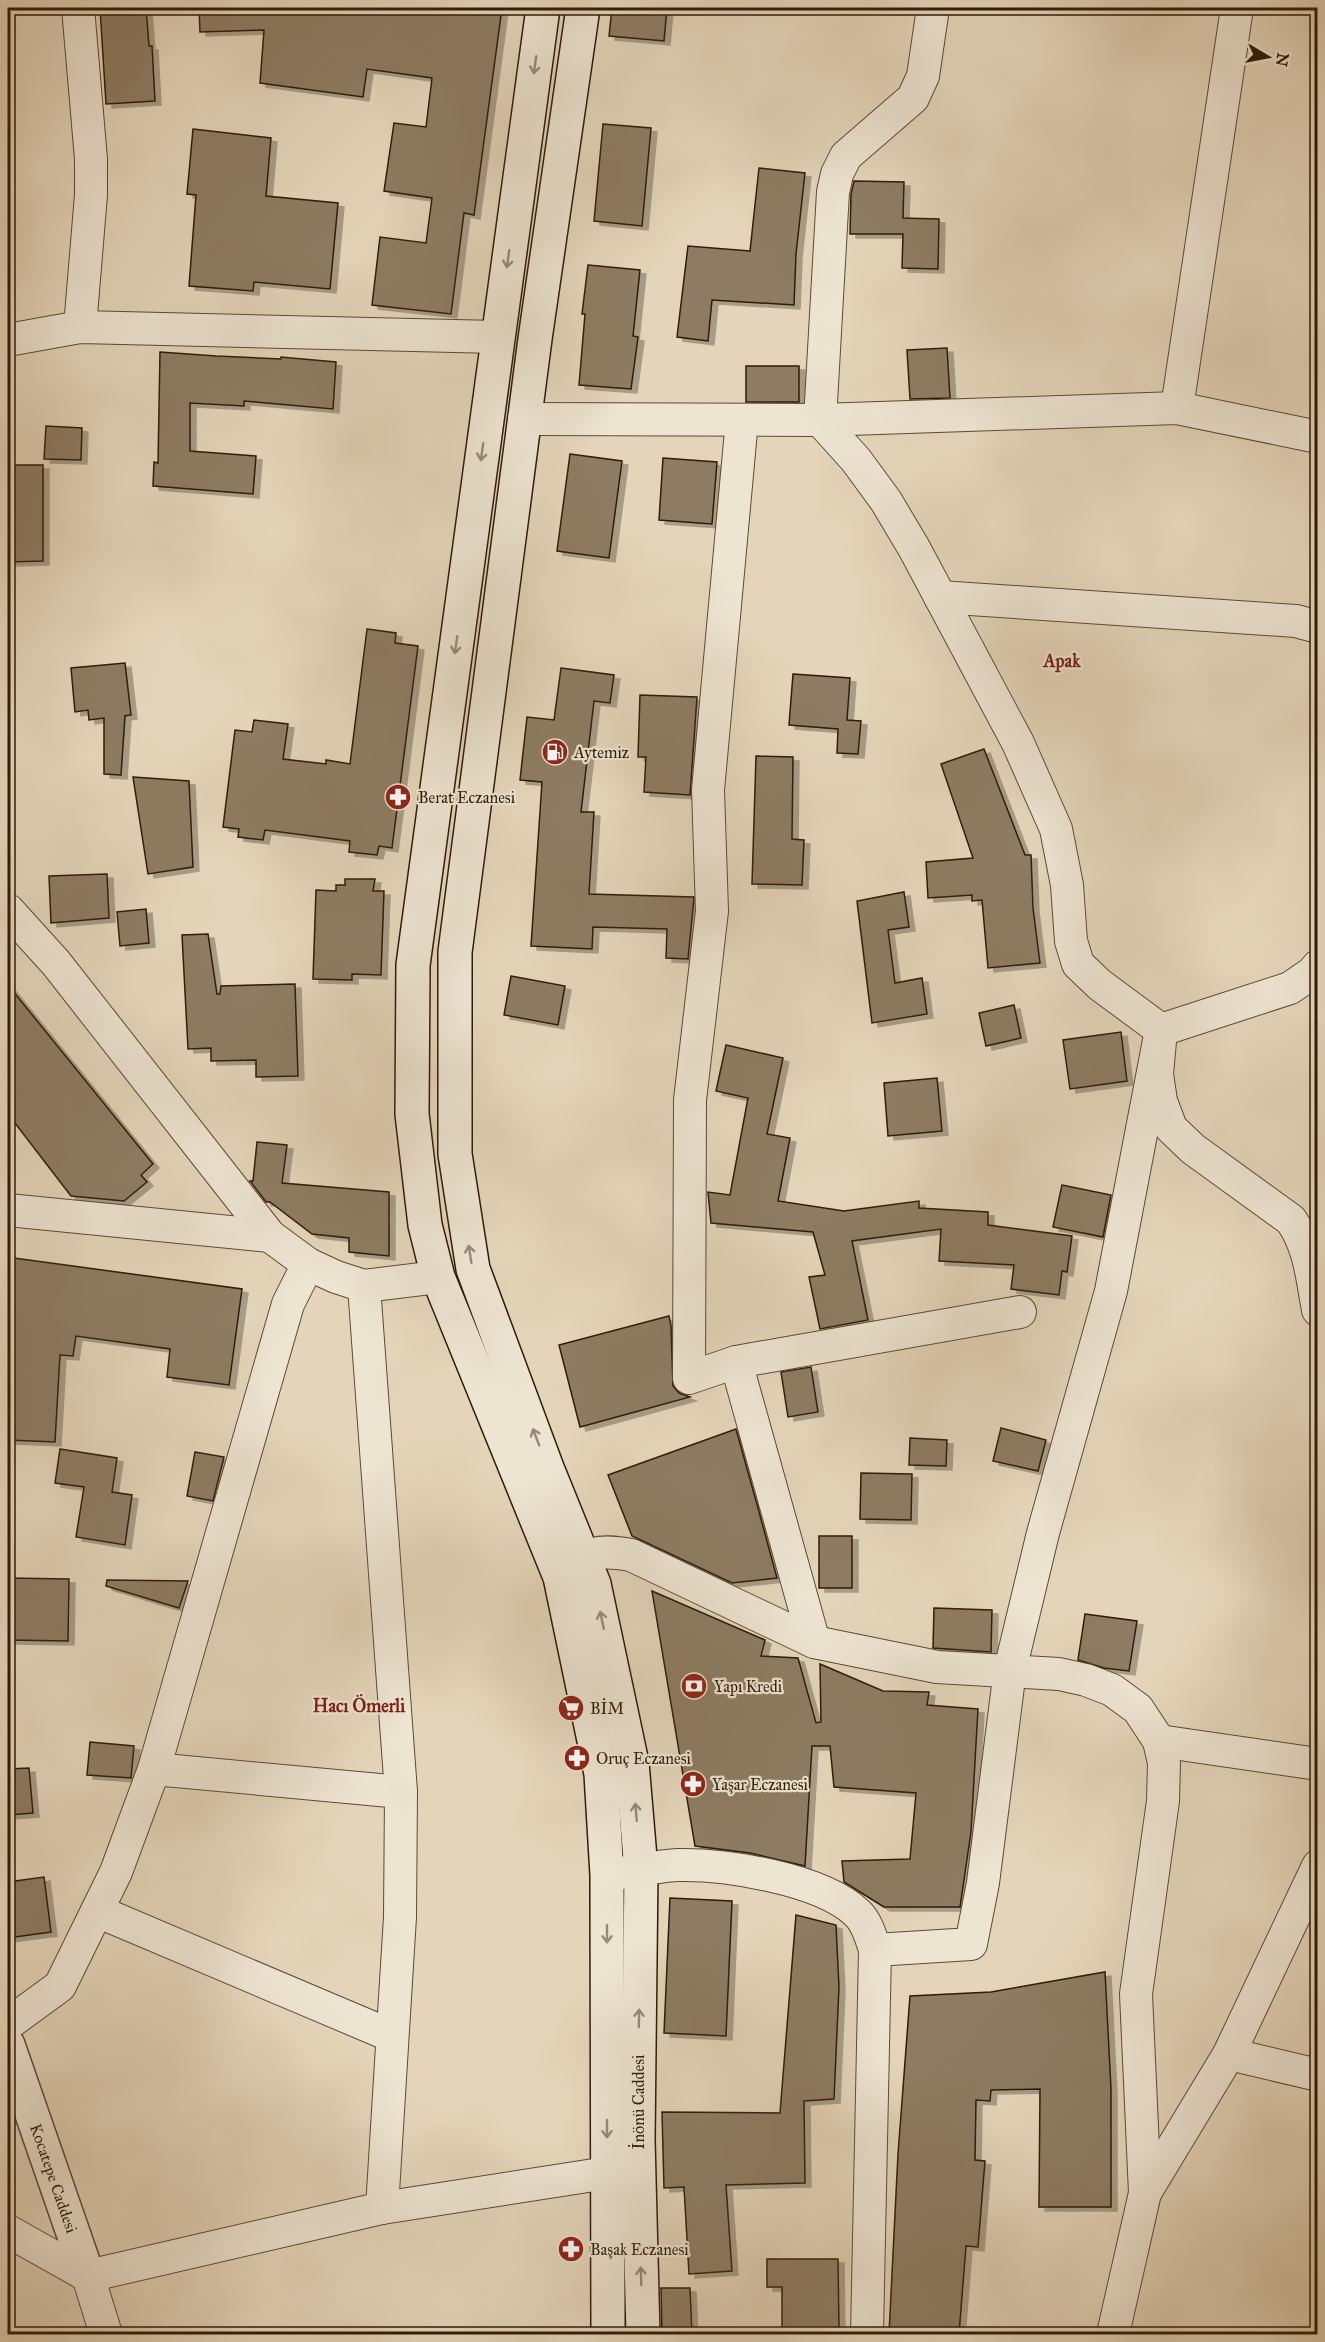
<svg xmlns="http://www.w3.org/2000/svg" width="1325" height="2342" viewBox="0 0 1325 2342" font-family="'IM FELL Great Primer',serif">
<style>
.building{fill:#8d7c64;stroke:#2f1b07;stroke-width:1.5;filter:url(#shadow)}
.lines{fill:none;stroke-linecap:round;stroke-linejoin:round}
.minor-casing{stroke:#5c4a34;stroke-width:34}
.tertiary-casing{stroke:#5c4a34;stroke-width:36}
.secondary-casing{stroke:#2f1b07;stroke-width:36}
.minor{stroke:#ede4d2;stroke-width:32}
.tertiary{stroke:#ede4d2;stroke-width:33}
.secondary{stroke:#ede4d2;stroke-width:33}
.oneway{stroke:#988a77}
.labels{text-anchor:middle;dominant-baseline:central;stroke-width:4.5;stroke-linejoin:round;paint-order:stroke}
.poi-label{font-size:16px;fill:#2f1b07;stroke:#ede4d2;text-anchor:start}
.street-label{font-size:16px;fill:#2f1b07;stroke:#ede4d2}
.neighbourhood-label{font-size:18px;font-weight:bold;fill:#7a1f14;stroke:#ede4d2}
</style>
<defs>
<filter id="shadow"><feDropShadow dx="6" dy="4" stdDeviation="0" flood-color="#0004"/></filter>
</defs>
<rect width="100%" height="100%" fill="#e4d5ba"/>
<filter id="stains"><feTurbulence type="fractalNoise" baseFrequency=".00333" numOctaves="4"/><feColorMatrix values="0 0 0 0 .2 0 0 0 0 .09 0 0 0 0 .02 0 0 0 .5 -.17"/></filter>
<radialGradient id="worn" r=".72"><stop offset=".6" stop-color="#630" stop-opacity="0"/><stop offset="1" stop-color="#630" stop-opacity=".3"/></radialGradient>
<g class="building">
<path d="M100,8H146L149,46H152L155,101L106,104Z"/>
<path d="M199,8H502L474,215L464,213L451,314L372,305L380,237L426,243L432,198L384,191L394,123L426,127L432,78L367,69L363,97L260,83L264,30L200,32Z"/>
<path d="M612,8H667L664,41L609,36Z"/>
<path d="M603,124L651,128L642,226L594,221Z"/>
<path d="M193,129L271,138L266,196L338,203L330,289L254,282L253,291L189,286L196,195L187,194Z"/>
<path d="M759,168L805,173L796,254L794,305L712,300L708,341L677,337L688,246L750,251Z"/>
<path d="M854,181L904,182L903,218L939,219L938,269L902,268L903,234H850L851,194Z"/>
<path d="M588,265L640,270L633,336L638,337L631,389L579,385L585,314H582Z"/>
<path d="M947,348L950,398L910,399L907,350Z"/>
<path d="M160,352L216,356L281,359V357L336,362L333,409L244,401V406L190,403V451L256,456L253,494L153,486L154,462L158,463Z"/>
<rect x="746" y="366" width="53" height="36"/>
<path d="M46,426L82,428L81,460L44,459Z"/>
<path d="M570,454L622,461L609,558L557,551Z"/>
<path d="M663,458L717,462L712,524L659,520Z"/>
<path d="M8,465H43V561L8,562Z"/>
<path d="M367,629L396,633L395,643L418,646L392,848L379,846L377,855L349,852L350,841L265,830L263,840L238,837L239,829L223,827L235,730L252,732L254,720L288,724L283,759L326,764V760L350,764Z"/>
<path d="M125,663L131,715L125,716L121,775L104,774V718L89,720L88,710L75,712L71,668Z"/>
<path d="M561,668L614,675L610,703L594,701L581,812H594L589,894L694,897L688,959L666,958L667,929L593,927L592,949L531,946L542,782L520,780L527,717L554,720Z"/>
<path d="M793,674L850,678L847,720L861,721L858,754L837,753L838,729L789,725Z"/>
<path d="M640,695L697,697L690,795L644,792L646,757H638Z"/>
<path d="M984,749L1025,855H1031L1033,908L1040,963L988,968L982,900L972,901V895L928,898L926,862L973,858L941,764Z"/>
<path d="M756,756L793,757L792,839L804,840L802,885L752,884Z"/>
<path d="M133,777L189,781L193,867L148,874Z"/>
<path d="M107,874L109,918L51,923L49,876Z"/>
<path d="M345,879H375L373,891H384L381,975L352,974V980L313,979L316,890L336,891V885H345Z"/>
<path d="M904,892L909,927L888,930L895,983L922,978L927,1014L872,1023L857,901Z"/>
<path d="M146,909L149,943L120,946L117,912Z"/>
<path d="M208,934L217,994H220L221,986L295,984L298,1076L256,1077V1060L211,1061V1048L188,1049L182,935Z"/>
<path d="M511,976L565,986L558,1025L504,1015Z"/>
<path d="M8,985L153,1164L141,1175L147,1182L124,1201L71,1196L8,1114Z"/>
<path d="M1014,1005L1021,1038L986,1046L979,1013Z"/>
<path d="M1121,1032L1127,1081L1070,1089L1063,1040Z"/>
<path d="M726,1045L783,1058L767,1134L790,1138L778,1201L844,1211L919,1201V1208L988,1212V1225L1072,1236L1067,1272L1062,1271L1059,1295L1011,1289L1014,1265L939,1261L941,1229L852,1241L868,1320L820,1329L809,1277L825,1275L813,1232L711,1223L708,1192L730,1195L748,1098L716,1091Z"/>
<path d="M937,1078L942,1131L888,1136L884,1083Z"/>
<path d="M257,1142L287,1145L282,1183L389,1192V1256L349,1252V1238L312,1234L270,1202H266L250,1181H253Z"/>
<path d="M1062,1185L1111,1195L1103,1237L1053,1227Z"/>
<path d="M14,1258L242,1289L229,1385L167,1377L170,1349L76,1336L73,1356L60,1355L55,1442L8,1440V1306Z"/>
<path d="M669,1316L671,1326L673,1386L679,1393L690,1397L580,1427L559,1345Z"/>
<path d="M811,1367L818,1412L788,1417L781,1372Z"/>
<path d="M1001,1428L1046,1440L1038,1471L993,1461Z"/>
<path d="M736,1429L758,1508L777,1578L732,1583L632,1536L608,1475Z"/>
<path d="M910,1438L947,1440L946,1466L909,1465Z"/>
<path d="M60,1449L117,1458L112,1492L132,1495L125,1545L76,1537L84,1487L55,1483Z"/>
<path d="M195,1452L224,1457L213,1501L187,1496Z"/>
<path d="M861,1473L912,1474L911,1520L860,1519Z"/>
<rect x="819" y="1536" width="33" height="52"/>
<path d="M8,1578L69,1579L68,1641L8,1640Z"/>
<path d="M107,1580L188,1581L179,1608L106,1586Z"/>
<path d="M652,1591L765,1640L761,1656L798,1658L816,1723L821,1722L820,1664L883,1691L929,1692L927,1705L978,1709L971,1832L960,1907H884L844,1882L842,1861L910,1859L916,1793L834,1787L830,1746H812L805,1866L750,1853L695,1846Z"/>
<path d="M934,1608L992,1610L991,1652L933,1648Z"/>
<path d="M1085,1614L1137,1621L1129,1671L1104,1668L1078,1660Z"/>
<path d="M90,1742L134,1746L131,1778L87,1775Z"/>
<path d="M29,1768L33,1813L8,1815V1769Z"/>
<path d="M44,1877L51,1932L8,1938V1882Z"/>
<path d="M670,1898L732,1901L726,2036L664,2033Z"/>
<path d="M796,1915L836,1925L839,1987L834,2099L804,2101L805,2183L726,2185L732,2271L689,2274L684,2187L664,2188L662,2112L780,2113Z"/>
<path d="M1105,1972L1111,2089V2207H1039L1040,2089L991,2090L990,2101L976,2100L975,2160L985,2161L978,2247L966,2246L959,2334H889L898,2154L910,1996L991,1992Z"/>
<path d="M767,2259H838L839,2328H782V2287H767Z"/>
<path d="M661,2288H690L692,2334H662Z"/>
</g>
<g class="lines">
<defs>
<g id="minor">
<path d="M78,8L91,159V195L80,327"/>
<path d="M933,8L923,76L913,98L846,156L837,174L833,192L820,420L856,460L886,501L914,548L1018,743L1056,829L1067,885L1071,941L1078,964L1100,985L1161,1030L1157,1074L1161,1101L1171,1128L1193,1149L1291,1220C1310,1247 1312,1278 1318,1310"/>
<path d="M8,340L80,327L497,337"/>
<path d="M1177,408L1237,8"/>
<path d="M524,419L820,420L1177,408L1318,437"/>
<path d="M742,420L708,790L712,911L690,1100L689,1378L736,1362L814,1642"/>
<path d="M940,597L1296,621L1318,627"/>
<path d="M8,910L56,963L270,1236L308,1264L336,1277L364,1286L438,1277"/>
<path d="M8,1210L270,1236"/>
<path d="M364,1286L401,1792L400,1917L382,2208"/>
<path d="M736,1362L1020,1312"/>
<path d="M563,1574C588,1552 597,1549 631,1555L814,1642L937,1667L1059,1674L1086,1680L1112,1690L1138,1709L1159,1741L1164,1763L1163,1801L1136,1994L1145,2193"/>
<path d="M1159,1741L1318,1764"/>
<path d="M154,1769L401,1792"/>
<path d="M614,1874C635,1871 657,1866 678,1865C726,1864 822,1879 857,1913C867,1922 871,1937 875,1950L867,2334"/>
<path d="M97,1911L392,2036"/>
<path d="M875,1950L971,1944L983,1883L1010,1670L1043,1533L1111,1291L1161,1030L1290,988L1312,973L1318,966"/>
<path d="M8,2024L60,1986L116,1872L154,1769L288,1304L308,1264"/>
<path d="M1229,2054L1318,2075"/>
<path d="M8,2231L88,2276L382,2208L607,2173"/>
<path d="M88,2276L106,2334"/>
<path d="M1113,2334L1145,2193L1229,2054L1318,1866"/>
</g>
<g id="tertiary">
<path id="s1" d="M8,2045L88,2276"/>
</g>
<g id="secondary">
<path d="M543,8L413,965L412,1114L425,1225L438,1277L560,1577L601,1774L607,1875L608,2334"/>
<path d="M583,8L535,339L455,952V1154L473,1269L547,1468L594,1584L632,1763L641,1870L638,2140L643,2334"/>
</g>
</defs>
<use href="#minor" class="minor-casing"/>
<use href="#tertiary" class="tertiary-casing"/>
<use href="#secondary" class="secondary-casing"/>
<use href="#minor" class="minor"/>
<use href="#tertiary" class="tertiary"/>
<use href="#secondary" class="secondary"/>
</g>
<defs><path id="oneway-shaft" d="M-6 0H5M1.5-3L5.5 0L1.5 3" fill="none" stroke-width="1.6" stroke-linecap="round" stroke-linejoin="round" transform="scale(1.5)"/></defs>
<g class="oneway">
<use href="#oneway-shaft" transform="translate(535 65) rotate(98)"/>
<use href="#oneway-shaft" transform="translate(508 259) rotate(98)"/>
<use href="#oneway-shaft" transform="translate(482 452) rotate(98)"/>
<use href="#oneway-shaft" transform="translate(456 645) rotate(98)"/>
<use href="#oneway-shaft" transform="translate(470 1254) rotate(-99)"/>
<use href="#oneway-shaft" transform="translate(536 1437) rotate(-111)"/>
<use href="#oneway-shaft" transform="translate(602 1620) rotate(-102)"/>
<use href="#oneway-shaft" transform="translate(636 1812) rotate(-95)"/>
<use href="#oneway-shaft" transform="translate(607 1934) rotate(90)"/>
<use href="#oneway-shaft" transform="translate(639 2018) rotate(-89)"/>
<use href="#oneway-shaft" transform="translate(607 2129) rotate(90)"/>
<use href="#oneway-shaft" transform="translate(641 2276) rotate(-92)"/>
</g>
<defs>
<symbol id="fuel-disc" viewBox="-11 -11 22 22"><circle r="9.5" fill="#8f2418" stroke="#ede4d2"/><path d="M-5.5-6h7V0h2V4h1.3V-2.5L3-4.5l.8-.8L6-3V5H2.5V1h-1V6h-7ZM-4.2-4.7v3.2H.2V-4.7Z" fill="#fff"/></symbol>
<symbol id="pharmacy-disc" viewBox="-11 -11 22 22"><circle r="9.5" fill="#8f2418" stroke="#ede4d2"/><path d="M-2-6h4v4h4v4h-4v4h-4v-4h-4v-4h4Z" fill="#fff"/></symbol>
<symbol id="bank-disc" viewBox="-11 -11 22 22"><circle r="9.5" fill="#8f2418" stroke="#ede4d2"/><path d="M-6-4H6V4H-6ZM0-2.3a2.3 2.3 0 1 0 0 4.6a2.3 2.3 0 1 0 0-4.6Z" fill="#fff"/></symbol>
<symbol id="supermarket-disc" viewBox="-11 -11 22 22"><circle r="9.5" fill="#8f2418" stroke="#ede4d2"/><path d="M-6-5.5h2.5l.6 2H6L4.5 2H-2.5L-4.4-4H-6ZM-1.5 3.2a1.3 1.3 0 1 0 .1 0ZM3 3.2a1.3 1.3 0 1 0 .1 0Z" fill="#fff"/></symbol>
</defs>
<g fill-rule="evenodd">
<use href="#fuel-disc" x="540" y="737" width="30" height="30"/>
<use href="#pharmacy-disc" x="383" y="782" width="30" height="30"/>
<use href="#bank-disc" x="679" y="1671" width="30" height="30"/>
<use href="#supermarket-disc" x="556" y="1693" width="30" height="30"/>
<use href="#pharmacy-disc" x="562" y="1743" width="30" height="30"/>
<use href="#pharmacy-disc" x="678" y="1769" width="30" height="30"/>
<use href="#pharmacy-disc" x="556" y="2234" width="30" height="30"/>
</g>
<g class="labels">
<g class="poi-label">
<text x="574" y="752">Aytemiz</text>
<text x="418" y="797">Berat Eczanesi</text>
<text x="714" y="1686">Yapı Kredi</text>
<text x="590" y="1708">BİM</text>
<text x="596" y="1758">Oruç Eczanesi</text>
<text x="712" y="1784">Yaşar Eczanesi</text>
<text x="590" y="2249">Başak Eczanesi</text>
</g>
<g class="street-label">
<text transform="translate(638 2102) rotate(-90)">İnönü Caddesi</text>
<text stroke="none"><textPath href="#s1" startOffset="141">Kocatepe Caddesi</textPath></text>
</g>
<g class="neighbourhood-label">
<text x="1062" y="661">Apak</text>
<text x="359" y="1706">Hacı Ömerli</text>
</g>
</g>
<rect width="1325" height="2342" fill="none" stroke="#e4d5ba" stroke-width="30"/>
<rect x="9" y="9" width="1307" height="2324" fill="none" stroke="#2f1b07" stroke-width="3"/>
<rect x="15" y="15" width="1295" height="2312" fill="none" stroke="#2f1b07" stroke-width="1.5"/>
<g transform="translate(1268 57) rotate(100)" stroke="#ede4d2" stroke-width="4.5" paint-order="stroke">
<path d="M0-4.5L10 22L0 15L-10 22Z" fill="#2f1b07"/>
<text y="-9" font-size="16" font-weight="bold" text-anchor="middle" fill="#2f1b07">N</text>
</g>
<rect width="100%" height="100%" filter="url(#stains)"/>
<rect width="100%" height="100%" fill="url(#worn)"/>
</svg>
